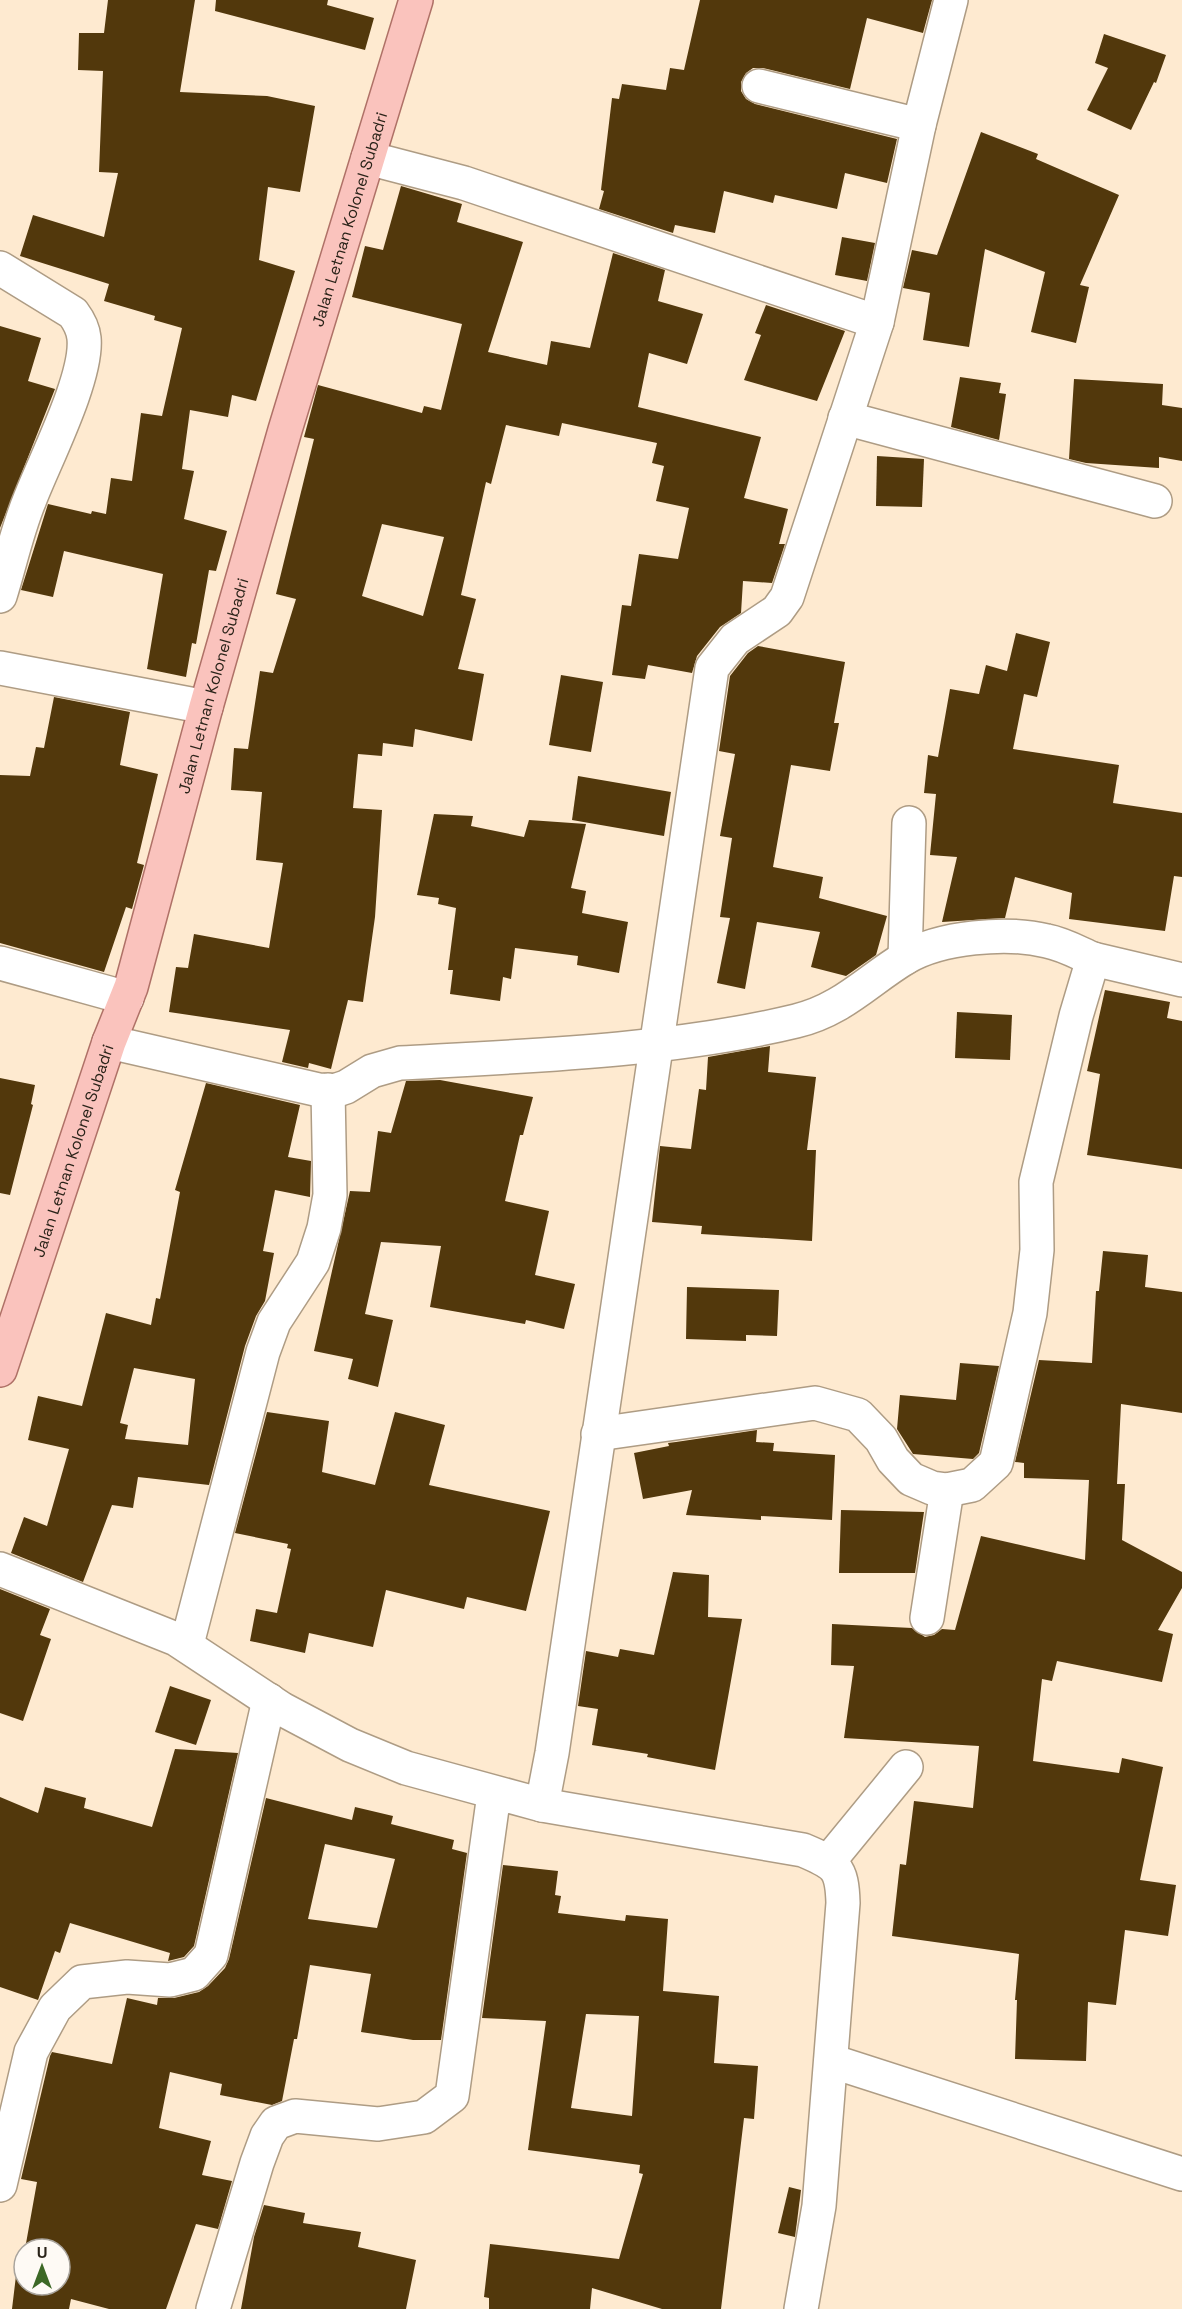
<svg xmlns="http://www.w3.org/2000/svg" width="1182" height="2309" viewBox="0 0 1182 2309" font-family="'Space Grotesk',sans-serif">
<style>
.building{fill:#52380c;fill-rule:evenodd}
.lines{fill:none;stroke-linecap:round;stroke-linejoin:round}
.minor-casing{stroke:#ae9c84;stroke-width:36}
.major-casing{stroke:#af7167;stroke-width:36}
.minor{stroke:#fff;stroke-width:33}
.major{stroke:#fac3bd;stroke-width:33}
.labels{text-anchor:middle;dominant-baseline:central;stroke-width:6;stroke-linejoin:round;paint-order:stroke}
.street-label{font-size:16px;fill:#2a2319;stroke:#fefaf5}
</style>
<rect width="100%" height="100%" fill="#feead0"/>
<g class="building">
<path d="M108,0H195L180,92L267,96L315,106L300,192L268,187L259,260L295,271L256,401L232,395L228,417L190,410L182,469L194,471L184,519L227,531L216,571L209,570L196,644L192,643L186,677L147,669L163,574L64,551L53,597L21,590L48,504L91,514L92,511L106,514L111,478L132,481L141,413L162,416L182,328L154,320L155,316L104,301L109,284L20,256L33,215L104,237L118,173L99,172L103,71L78,70L79,33H104Z"/>
<path d="M216,0H328L327,5L374,18L365,50L215,11Z"/>
<path d="M700,0H932L923,33L867,18L850,89L763,68H753L746,73L741,82V91L746,99L755,104L897,139L887,183L845,173L837,209L775,195L773,203L724,191L715,233L675,225L673,233L599,209L604,191L601,190L612,98L619,99L622,84L666,90L670,68L684,70Z"/>
<path d="M1104,34L1166,55L1156,83L1154,82L1131,130L1087,110L1108,68L1095,63Z"/>
<path d="M981,132L1038,154L1036,159L1119,195L1080,285L1089,287L1076,343L1031,332L1045,272L985,249L969,347L923,340L930,293L903,288L912,250L937,255Z"/>
<path d="M401,186L462,204L457,222L523,242L488,352L547,365L551,341L590,348L613,253L665,270L658,301L703,314L687,364L649,353L638,407L761,437L744,498L788,509L779,544H785L772,583L743,581L741,613L720,627L697,656L692,673L648,665L645,679L612,675L622,605L631,606L639,554L678,559L689,508L656,501L664,466L652,463L657,443L562,423L559,436L506,425L491,484L486,482L461,595L476,599L458,669L484,674L472,741L415,729L413,747L383,743L382,756L358,754L353,808L382,810L375,917L363,1002L348,1000L331,1069L309,1063L308,1068L282,1062L290,1030L169,1012L176,967L188,968L194,934L269,948L283,863L256,860L262,792L231,790L234,748L248,749L260,671L273,673L296,599L276,594L314,439L304,437L318,385L422,413L424,406L441,410L462,324L352,297L365,246L383,250ZM382,524L444,537L423,616L362,596Z"/>
<path d="M842,237L875,243L867,281L835,275Z"/>
<path d="M766,305L845,331L817,401L744,380L761,335L755,333Z"/>
<path d="M0,326L41,338L28,381L55,389L0,528Z"/>
<path d="M960,377L1001,383L999,393L1006,394L999,440L951,427Z"/>
<path d="M1074,379L1163,384L1162,405L1182,408V461L1159,457V468L1086,463L1069,459Z"/>
<path d="M877,456L924,459L922,507L876,506Z"/>
<path d="M1016,633L1050,642L1037,697L1024,694L1013,749L1119,765L1113,803L1182,813V877L1174,876L1165,931L1069,919L1072,893L1015,877L1005,918L942,922L957,857L930,855L936,794L924,793L928,755L938,757L950,689L979,694L986,665L1007,671Z"/>
<path d="M758,646L845,662L834,723H839L830,771L791,765L773,867L823,877L819,898L887,916L876,955L846,976L811,967L820,932L757,922L745,989L717,983L730,918L720,917L732,838L720,836L735,754L719,751L730,676L748,653Z"/>
<path d="M561,675L603,682L591,752L549,745Z"/>
<path d="M54,697L130,712L120,765L158,774L137,863L144,865L132,909L126,907L104,972L0,943V775L30,776L36,747L44,748Z"/>
<path d="M578,776L671,792L664,836L572,820Z"/>
<path d="M434,814L473,816L471,826L524,837L529,820L586,824L571,888L586,891L582,913L628,922L619,973L577,965L578,956L515,948L511,979L503,977L500,1001L450,994L453,970H448L456,908L438,904L439,898L417,895Z"/>
<path d="M1105,990L1170,1002L1167,1018L1182,1021V1169L1087,1155L1100,1074L1087,1071Z"/>
<path d="M957,1012L1012,1015L1010,1060L955,1058Z"/>
<path d="M770,1046L768,1072L816,1077L807,1150H816L812,1241L701,1234L702,1226L652,1222L660,1146L691,1149L699,1089L706,1090L708,1057Z"/>
<path d="M0,1078L35,1085L31,1104L33,1105L10,1195L0,1193Z"/>
<path d="M440,1080L533,1097L523,1135H520L505,1201L549,1211L535,1275L575,1284L564,1329L526,1320L525,1324L430,1307L441,1246L381,1242L365,1314L393,1320L378,1387L348,1379L353,1359L314,1351L350,1191L370,1192L378,1131L391,1133L406,1081Z"/>
<path d="M206,1083L300,1105L288,1157L311,1161L310,1197L275,1190L263,1251L274,1253L265,1301L256,1316L245,1346L209,1485L138,1477L133,1508L112,1505L83,1582L11,1553L24,1517L47,1526L69,1449L28,1440L38,1396L82,1406L106,1313L151,1325L156,1298L160,1299L180,1192L175,1190ZM134,1368L195,1379L188,1445L125,1439L128,1425L120,1423Z"/>
<path d="M1103,1251L1148,1255L1145,1287L1182,1292V1413L1121,1404L1117,1484H1125L1122,1540L1182,1572V1588L1158,1630L1173,1634L1162,1682L1057,1661L1052,1681L1042,1679L1033,1761L1119,1773L1122,1758L1163,1767L1140,1880L1176,1885L1168,1936L1125,1930L1116,2005L1088,2002L1086,2061L1015,2059L1017,2000H1015L1019,1954L892,1936L900,1864L906,1865L914,1801L973,1808L979,1746L844,1738L854,1666L831,1665L832,1624L912,1628L925,1637L934,1635L942,1629L955,1630L981,1536L1085,1560L1089,1480L1024,1478V1463L1015,1462L1039,1360L1092,1363L1096,1291H1099Z"/>
<path d="M687,1287L779,1290L777,1336L746,1335V1341L686,1339Z"/>
<path d="M960,1363L999,1366L979,1453L973,1459L913,1454L897,1429L900,1395L956,1400Z"/>
<path d="M267,1412L329,1421L322,1472L375,1485L395,1412L445,1425L429,1485L550,1511L526,1611L467,1597L464,1609L386,1590L373,1647L309,1633L305,1653L250,1641L256,1609L277,1613L291,1549L287,1548L288,1544L235,1533Z"/>
<path d="M757,1430L756,1442L774,1443L773,1451L835,1455L832,1520L761,1516V1520L686,1515L692,1490L643,1499L634,1453L669,1446L668,1443L676,1442Z"/>
<path d="M841,1510L924,1512L915,1573H839Z"/>
<path d="M673,1572L709,1575L708,1617L742,1619L715,1770L647,1757L648,1754L592,1745L598,1709L578,1706L586,1651L618,1657L620,1649L654,1655Z"/>
<path d="M0,1589L50,1609L40,1635L51,1639L23,1721L0,1713Z"/>
<path d="M170,1686L211,1700L196,1745L155,1732Z"/>
<path d="M175,1749L238,1753L194,1946L184,1957L168,1961L170,1953L70,1923L60,1953L55,1951L38,2000L0,1987V1797L38,1813L45,1787L86,1798L84,1808L152,1827Z"/>
<path d="M266,1798L352,1820L355,1807L393,1816L391,1824L454,1840L452,1849L467,1853L441,2040H413L361,2032L371,1974L310,1965L297,2039H294L282,2101L272,2105L220,2095L222,2084L170,2072L159,2128L211,2141L202,2175L232,2181L218,2229L196,2224L166,2309H109L71,2299L69,2309H12L18,2259L23,2260L24,2257V2285H60V2249H25L37,2182L21,2179L50,2056L52,2052L112,2064L127,1998L157,2005L158,1998H174L199,1992L208,1986L225,1968L229,1959ZM325,1844L395,1859L377,1928L308,1919Z"/>
<path d="M503,1865L558,1871L555,1895L561,1896L558,1913L625,1921L626,1915L668,1919L663,1991L719,1996L714,2063L758,2066L754,2119L744,2118L721,2309H662L592,2288L590,2309H489V2298L484,2297L490,2244L619,2259L643,2174L639,2173L640,2165L528,2150L546,2021L482,2018ZM586,2014L639,2016L632,2116L571,2108Z"/>
<path d="M789,2187L801,2190L795,2237L778,2233Z"/>
<path d="M264,2205L305,2213L303,2223L361,2232L358,2247L416,2260L406,2309H241L254,2237Z"/>
</g>
<g class="lines">
<defs>
<g id="minor">
<path d="M759,86L919,125"/>
<path d="M368,158L464,183L877,322"/>
<path d="M0,268L73,313C79,321 83,328 84,338C88,377 45,460 30,499C17,530 10,564 0,596"/>
<path d="M845,418L1155,501"/>
<path d="M0,668L206,707"/>
<path d="M905,958L909,823"/>
<path d="M1093,959L1182,980"/>
<path d="M0,963L127,998"/>
<path d="M109,1042L319,1090L334,1091L346,1087L372,1071L400,1063C528,1056 672,1051 796,1021C842,1010 867,981 905,958C940,937 1007,931 1047,941C1063,944 1079,953 1093,959L1076,1016L1036,1182L1037,1250L1030,1313L996,1463L972,1485L947,1490L932,1488L911,1479L893,1460L881,1439L858,1415L815,1403L598,1434"/>
<path d="M0,1569L176,1639L282,1709L350,1745L406,1768L542,1805L552,1753L712,668L735,639L777,611L787,597L877,322L919,125L951,0"/>
<path d="M927,1618L947,1490"/>
<path d="M187,1644L263,1352L274,1322L313,1262L324,1228L330,1195L328,1090"/>
<path d="M542,1805L803,1850C836,1864 842,1867 843,1903L819,2206L801,2309"/>
<path d="M829,1861L906,1767"/>
<path d="M831,2061L1182,2174"/>
<path d="M0,2185L31,2052L55,2008L82,1982L127,1977L170,1980L194,1974L211,1955L269,1700"/>
<path d="M213,2309L257,2163L267,2136L276,2123L295,2116L378,2124L424,2117L452,2096L494,1794"/>
</g>
<g id="major">
<path id="s1" d="M0,1370L109,1042L131,987L206,707L285,430L416,0"/>
</g>
</defs>
<use href="#minor" class="minor-casing"/>
<use href="#major" class="major-casing"/>
<use href="#minor" class="minor"/>
<use href="#major" class="major"/>
</g>
<g class="labels">
<g class="street-label">
<text stroke="none"><textPath href="#s1" startOffset="1203">Jalan Letnan Kolonel Subadri</textPath></text>
<text stroke="none"><textPath href="#s1" startOffset="717">Jalan Letnan Kolonel Subadri</textPath></text>
<text stroke="none"><textPath href="#s1" startOffset="231">Jalan Letnan Kolonel Subadri</textPath></text>
</g>
</g>
<g transform="translate(42 2267)"><circle r="28" fill="#fefaf5" stroke="#a9a49d" stroke-width="1.5"/>
<path d="M0-4.5L10 22L0 15L-10 22Z" fill="#3d6826"/>
<text y="-9" font-size="16" font-weight="bold" text-anchor="middle" fill="#2a2319">U</text>
</g>
</svg>
